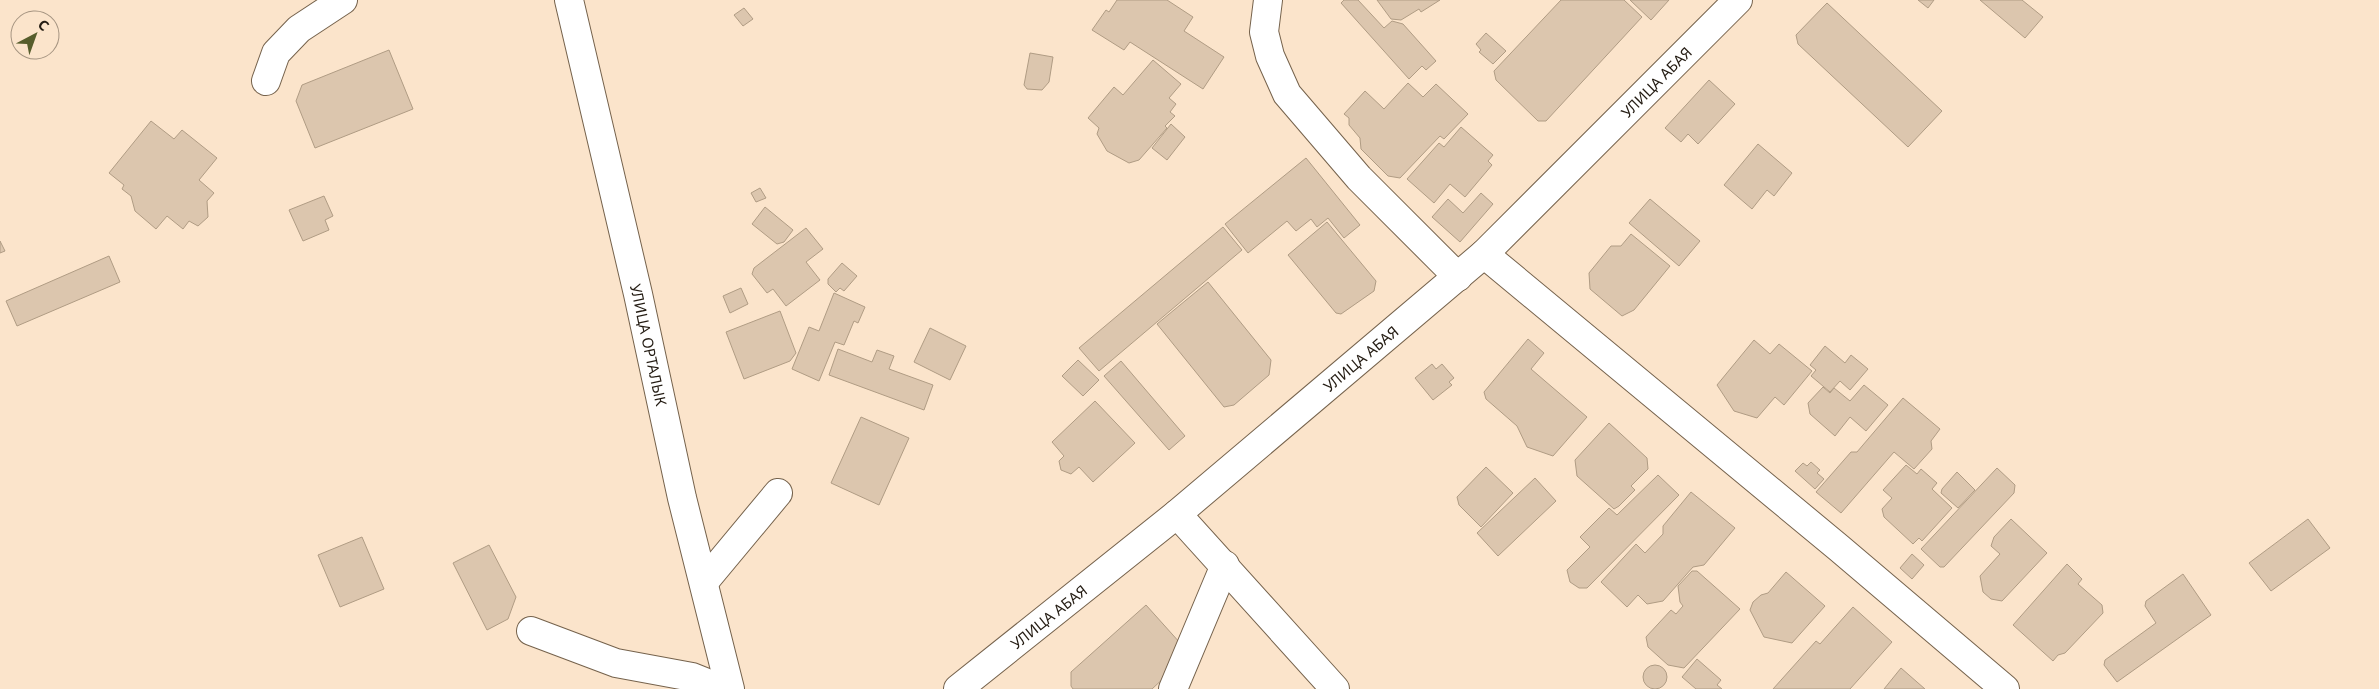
<svg xmlns="http://www.w3.org/2000/svg" width="2379" height="689" viewBox="0 0 2379 689" font-family="'Noto Sans',sans-serif">
<style>
.building{fill:#dcc6ae;stroke:#b09c84}
.lines{fill:none;stroke-linecap:round;stroke-linejoin:round}
.minor-casing{stroke:#75624c;stroke-width:30}
.major-casing{stroke:#75624c;stroke-width:30}
.minor{stroke:#fff;stroke-width:28}
.major{stroke:#fff;stroke-width:28}
.labels{text-anchor:middle;dominant-baseline:central;stroke-width:4;stroke-linejoin:round;paint-order:stroke}
.street-label{font-size:15px;fill:#241c13;stroke:#fbe4cb}
</style>
<rect width="100%" height="100%" fill="#fbe4cb"/>
<g class="building">
<path d="M1117,0H1167L1193,17L1184,31L1224,57L1203,89L1130,42L1124,50L1092,30L1106,10L1109,12Z"/>
<path d="M1344,0H1358L1384,28L1392,21L1403,24L1436,61L1426,70L1422,66L1409,79L1341,3Z"/>
<path d="M1377,0H1440L1421,12L1419,9L1401,20L1391,19Z"/>
<path d="M1561,0H1624L1642,17L1546,121H1538L1496,80L1494,71Z"/>
<path d="M1630,0H1669L1651,20Z"/>
<path d="M1918,0H1934L1928,8Z"/>
<path d="M1980,0H2022L2043,17L2025,38Z"/>
<path d="M1827,3L1942,111L1908,147L1798,44L1796,35Z"/>
<path d="M744,8L753,19L743,26L734,15Z"/>
<path d="M1486,33L1506,51L1493,64L1479,52L1481,50L1476,44Z"/>
<path d="M389,50L413,109L315,148L296,101L302,85Z"/>
<path d="M1030,53L1053,57L1049,82L1042,90L1027,89L1024,85Z"/>
<path d="M1153,60L1181,84L1169,98L1176,104L1170,112L1175,116L1165,126L1167,128L1139,160L1129,163L1107,151L1097,134L1099,128L1088,118L1114,87L1123,95Z"/>
<path d="M1709,80L1735,104L1698,144L1688,134L1681,142L1665,128Z"/>
<path d="M1408,83L1423,97L1436,84L1468,114L1444,139L1440,136L1400,178L1388,176L1361,149L1360,138L1349,125V118L1344,114L1365,91L1384,109Z"/>
<path d="M151,121L174,139L182,130L217,158L199,180L214,193L207,201L208,217L198,226L189,221L183,229L167,216L156,229L135,211L131,196L122,189L124,185L109,173Z"/>
<path d="M1171,124L1185,137L1167,160L1152,148Z"/>
<path d="M1461,127L1493,155L1488,161L1492,165L1465,197L1450,184L1434,203L1407,179L1439,143L1444,147Z"/>
<path d="M1758,144L1792,173L1774,196L1767,190L1752,209L1724,185Z"/>
<path d="M1306,158L1360,225L1344,238L1328,218L1317,227L1311,219L1296,231L1287,221L1248,253L1225,224Z"/>
<path d="M760,188L766,198L756,202L751,193Z"/>
<path d="M1481,193L1493,204L1460,242L1432,217L1448,199L1463,213Z"/>
<path d="M324,196L333,216L325,220L329,230L303,241L289,210Z"/>
<path d="M1650,199L1700,241L1679,266L1629,223Z"/>
<path d="M765,207L793,230L784,242L777,244L752,224Z"/>
<path d="M1327,222L1376,281L1374,291L1341,314L1336,313L1288,255Z"/>
<path d="M1223,227L1242,250L1099,371L1079,348Z"/>
<path d="M806,228L823,249L806,262L820,280L786,306L773,289L767,293L752,274L754,268Z"/>
<path d="M1631,234L1670,266L1634,310L1622,316L1590,289L1589,273L1611,246H1621Z"/>
<path d="M0,241L5,251L0,253Z"/>
<path d="M109,256L120,282L17,326L6,301Z"/>
<path d="M842,263L857,276L844,291L840,288L836,292L828,284V279Z"/>
<path d="M1208,282L1271,360L1269,375L1234,405L1224,407L1157,324Z"/>
<path d="M741,288L748,304L730,313L723,296Z"/>
<path d="M834,293L865,307L858,323L854,321L844,345L835,342L819,381L792,369L809,327L819,331Z"/>
<path d="M780,311L796,353L790,361L744,379L726,332Z"/>
<path d="M930,328L966,346L950,380L914,362Z"/>
<path d="M1528,339L1544,353L1531,369L1587,417L1553,456L1527,447L1517,426L1486,399L1484,392Z"/>
<path d="M1754,340L1770,354L1779,344L1812,371L1784,405L1775,397L1757,418L1734,411L1717,385Z"/>
<path d="M1825,346L1845,363L1851,355L1868,369L1850,390L1840,381L1830,392L1811,376L1816,370L1810,365Z"/>
<path d="M838,349L872,362L877,350L894,356L889,369L933,385L924,410L829,375Z"/>
<path d="M1078,360L1099,380L1083,396L1062,376Z"/>
<path d="M1121,361L1185,436L1169,450L1104,376Z"/>
<path d="M1432,364L1436,369L1442,364L1454,378L1449,382L1452,385L1433,400L1415,378Z"/>
<path d="M1864,385L1888,405L1866,431L1850,417L1835,436L1810,414L1808,403L1823,387L1830,393L1834,388L1850,401Z"/>
<path d="M1903,398L1940,429L1931,441L1932,449L1914,469L1894,452L1841,513L1816,492L1851,452H1857Z"/>
<path d="M1095,401L1135,443L1093,482L1079,467L1071,474L1061,470L1059,461L1064,456L1052,442Z"/>
<path d="M861,417L909,438L879,505L831,483Z"/>
<path d="M1609,423L1647,458L1648,469L1631,486L1635,490L1619,506L1614,509L1577,476L1575,460Z"/>
<path d="M1811,462L1820,470L1817,473L1824,479L1815,489L1795,471L1803,463L1807,466Z"/>
<path d="M1906,465L1917,474L1921,469L1937,483L1932,489L1952,508L1922,541L1919,538L1913,544L1884,517L1882,509L1892,498L1883,490Z"/>
<path d="M1486,467L1513,493L1481,527L1459,505L1457,497Z"/>
<path d="M1997,468L2015,485L2014,493L1944,567H1940L1921,549Z"/>
<path d="M1957,472L1975,490L1958,508L1941,493L1942,489Z"/>
<path d="M1658,475L1679,495L1587,588H1579L1570,582L1567,570L1590,547L1580,537L1609,508L1617,515Z"/>
<path d="M1535,478L1556,501L1498,556L1477,533Z"/>
<path d="M1691,492L1735,528L1704,565L1693,567L1663,601L1647,604L1638,595L1627,607L1601,582L1636,544L1645,553L1663,534V526Z"/>
<path d="M2011,519L2047,553L2002,601L1991,599L1983,592L1980,576L2000,554L1991,546L1994,537Z"/>
<path d="M2308,519L2330,548L2271,591L2249,563Z"/>
<path d="M362,537L384,589L340,607L318,555Z"/>
<path d="M489,545L516,597L508,619L487,630L453,563Z"/>
<path d="M1912,554L1924,565L1912,579L1900,568Z"/>
<path d="M2067,564L2082,579L2078,584L2102,605L2103,613L2065,653L2058,655L2053,661L2013,625Z"/>
<path d="M1692,571H1697L1740,609L1684,668L1668,665L1648,647L1646,637L1671,610L1676,614L1683,606L1680,602L1678,586Z"/>
<path d="M1786,572L1825,606L1792,643L1764,637L1750,610L1753,602L1761,595L1768,593Z"/>
<path d="M2183,574L2211,615L2117,682L2104,665L2105,660L2156,623L2145,606L2146,601Z"/>
<path d="M1146,605L1181,644L1182,661L1152,689H1073L1071,686V672Z"/>
<path d="M1853,607L1892,642L1850,689H1773L1816,641L1820,644Z"/>
<path d="M1697,659L1721,680L1717,685L1722,689H1696L1682,677Z"/>
<circle cx="1655" cy="677" r="12"/>
<path d="M1901,668L1925,689H1884Z"/>
</g>
<g class="lines">
<defs>
<g id="minor">
<path id="s1" d="M569,0L638,294L682,498L730,689"/>
<path d="M1268,0L1264,32L1270,56L1287,94L1359,178L1458,277"/>
<path d="M266,81L276,53L299,29L343,0"/>
<path d="M1484,254L1839,548L2005,689"/>
<path d="M1177,514L1335,689"/>
<path d="M704,582L778,493"/>
<path d="M531,631L616,663L692,677L722,689"/>
<path d="M1173,689L1225,565"/>
</g>
<g id="major">
<path id="s2" d="M958,689L1177,514L1484,254L1738,0"/>
</g>
</defs>
<use href="#minor" class="minor-casing"/>
<use href="#major" class="major-casing"/>
<use href="#minor" class="minor"/>
<use href="#major" class="major"/>
</g>
<g class="labels">
<g class="street-label">
<text stroke="none"><textPath href="#s2" startOffset="926">УЛИЦА АБАЯ</textPath></text>
<text stroke="none"><textPath href="#s1" startOffset="354">УЛИЦА ОРТАЛЫК</textPath></text>
<text stroke="none"><textPath href="#s2" startOffset="521">УЛИЦА АБАЯ</textPath></text>
<text stroke="none"><textPath href="#s2" startOffset="116">УЛИЦА АБАЯ</textPath></text>
</g>
</g>
<g transform="translate(35 35) rotate(41)"><circle r="24" fill="#fbe4cb" stroke="#a59481"/>
<path d="M0-4L9 19L0 12L-9 19Z" fill="#565d2c"/>
<text y="-8" font-size="14" font-weight="bold" text-anchor="middle" fill="#241c13">С</text>
</g>
</svg>
